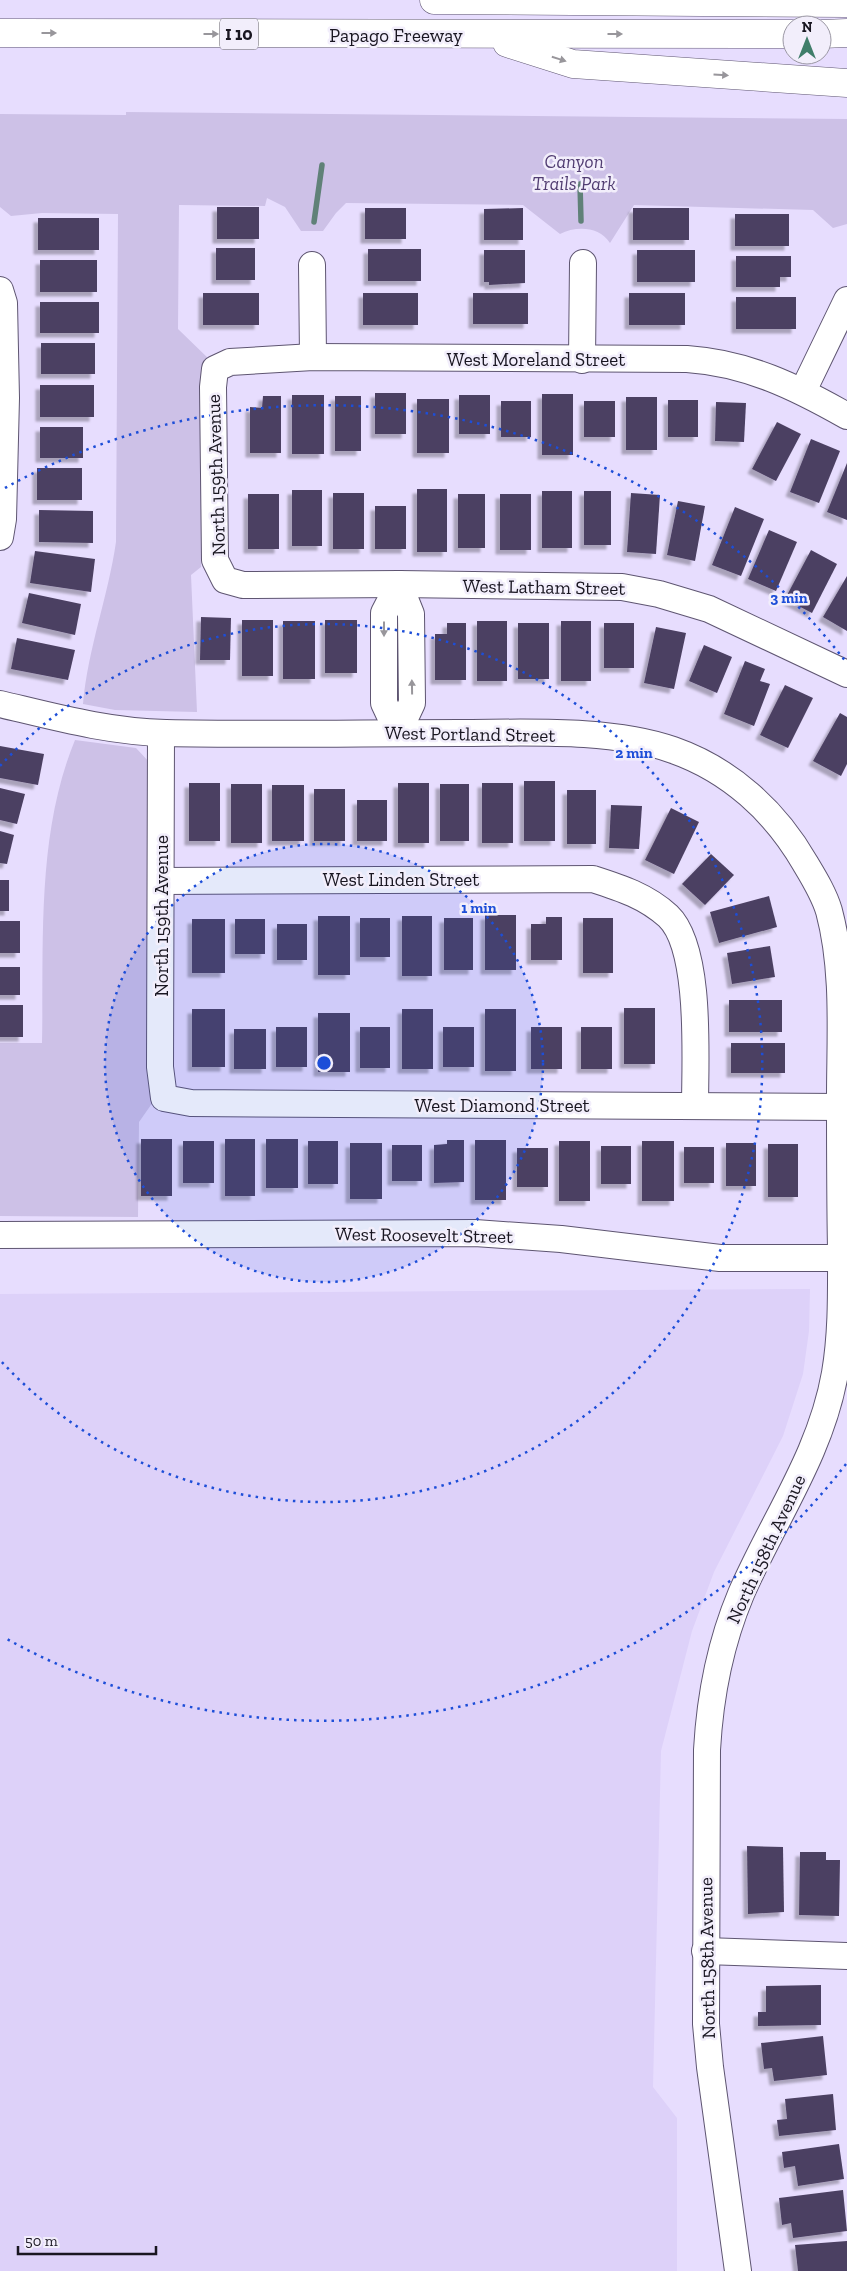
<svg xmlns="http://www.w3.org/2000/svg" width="847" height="2271" viewBox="0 0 847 2271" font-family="'Zilla Slab',serif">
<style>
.built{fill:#ddd1f9}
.green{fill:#cdc1e7}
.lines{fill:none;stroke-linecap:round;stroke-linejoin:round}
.stream{stroke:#608178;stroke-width:5.5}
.building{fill:#4c4062;filter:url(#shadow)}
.minor-casing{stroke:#5e5571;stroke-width:28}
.highway-casing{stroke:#5e5571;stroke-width:29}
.minor{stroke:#fff;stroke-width:26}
.highway{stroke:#fff;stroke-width:28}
.oneway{fill:#98969b}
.ring{fill:none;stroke:#1d4ed8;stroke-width:2.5;stroke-dasharray:2.5 5}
.labels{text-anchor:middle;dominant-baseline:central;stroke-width:5;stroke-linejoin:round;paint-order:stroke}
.shield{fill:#f2eefb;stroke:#5a5762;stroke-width:1}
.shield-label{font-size:18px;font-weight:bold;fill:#191621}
.street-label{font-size:19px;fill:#191621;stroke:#f2eefb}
.park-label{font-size:19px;font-style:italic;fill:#513d72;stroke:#f2eefb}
.centre{fill:#1d4ed8;stroke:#f2eefb;stroke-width:2.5}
.ring-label{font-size:15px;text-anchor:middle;font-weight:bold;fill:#1d4ed8;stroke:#f2eefb;stroke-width:5;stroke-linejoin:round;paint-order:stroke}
</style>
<defs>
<filter id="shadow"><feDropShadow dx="-4.5" dy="4.5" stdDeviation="1" flood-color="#0004"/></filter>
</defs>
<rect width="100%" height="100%" fill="#e7ddfe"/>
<path class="built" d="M810,1289L809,1331L803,1374L783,1436L714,1572L692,1631L661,1751L653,2087L677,2118V2271H0V1294Z"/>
<g class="green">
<path d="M126,112L847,119V224L833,228L813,210L634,205L610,243C599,226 576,226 560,234L523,205L346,203L336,213L323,231H301L285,207L267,198L265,206L179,205L178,329L210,360L202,410L201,567L191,575L197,712L115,710L83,704C88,648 108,597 116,542L118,214L42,213L11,216L0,207V114L126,115Z"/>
<path d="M75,740L136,748L150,763L148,1082L153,1102L139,1122L138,1217L0,1216V1043H42C44,943 36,835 75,740Z"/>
</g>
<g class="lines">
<g class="stream">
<path d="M580,184L581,221"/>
<path d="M314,222L322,165"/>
</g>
</g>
<g class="building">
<rect x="217" y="207" width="42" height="32"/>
<rect x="365" y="208" width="41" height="31"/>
<path d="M523,208V240H484V209Z"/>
<rect x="633" y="208" width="56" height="32"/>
<rect x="735" y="214" width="54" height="32"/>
<rect x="38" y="218" width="61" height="32"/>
<rect x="216" y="248" width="39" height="32"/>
<rect x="368" y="249" width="53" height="32"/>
<path d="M484,250H525V283L489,285V282H484Z"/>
<rect x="637" y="250" width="58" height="32"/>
<path d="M736,256H791V277H780V287H736Z"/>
<rect x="40" y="260" width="57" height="32"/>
<rect x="203" y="293" width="56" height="32"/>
<rect x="363" y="293" width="55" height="32"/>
<rect x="473" y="293" width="55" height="31"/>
<rect x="629" y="293" width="56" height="32"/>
<rect x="736" y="297" width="60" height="32"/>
<rect x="40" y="302" width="59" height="31"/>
<rect x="41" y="343" width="54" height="31"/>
<rect x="40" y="385" width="54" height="32"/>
<rect x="375" y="393" width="31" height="41"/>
<rect x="542" y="394" width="31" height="61"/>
<rect x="292" y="395" width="32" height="59"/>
<rect x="459" y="395" width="31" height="39"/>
<path d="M263,396H281V453H250V407L262,408Z"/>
<rect x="335" y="396" width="26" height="55"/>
<rect x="626" y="397" width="31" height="53"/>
<rect x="417" y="399" width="32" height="54"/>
<rect x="668" y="400" width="30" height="37"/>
<rect x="501" y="401" width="30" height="36"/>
<rect x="584" y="401" width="31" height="36"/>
<path d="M716,402L746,403L744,442L715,441Z"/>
<path d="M777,422L801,434L776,481L752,469Z"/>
<rect x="40" y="427" width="43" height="31"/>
<path d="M811,439L840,451L819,503L790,492Z"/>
<path d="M847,463V520L827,512Z"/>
<rect x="37" y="468" width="45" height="32"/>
<rect x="417" y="489" width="30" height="63"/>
<rect x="292" y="490" width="30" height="56"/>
<rect x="542" y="491" width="30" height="57"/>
<rect x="584" y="491" width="27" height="54"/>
<rect x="333" y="493" width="31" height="56"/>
<path d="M631,493L660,495L656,554L627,552Z"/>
<rect x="248" y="494" width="31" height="55"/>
<rect x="458" y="494" width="27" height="54"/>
<rect x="500" y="494" width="31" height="56"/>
<path d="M678,501L705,506L695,561L667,555Z"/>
<rect x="375" y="506" width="31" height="43"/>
<path d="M735,507L764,519L741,576L712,565Z"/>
<path d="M39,510L93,511V543L39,542Z"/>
<path d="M769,530L797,542L776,591L748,579Z"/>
<path d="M811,550L837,564L812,613L785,599Z"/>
<path d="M35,551L95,559L91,592L30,583Z"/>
<path d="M847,576V631L823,617Z"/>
<path d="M29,593L81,604L75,635L22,623Z"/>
<path d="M201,617L231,618L230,660H200Z"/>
<rect x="242" y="620" width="31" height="56"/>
<rect x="325" y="620" width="32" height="53"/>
<rect x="283" y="621" width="32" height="58"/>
<rect x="477" y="621" width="30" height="60"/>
<rect x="561" y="621" width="30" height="60"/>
<path d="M447,623H466V680H435V634H447Z"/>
<rect x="518" y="623" width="31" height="56"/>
<rect x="604" y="623" width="30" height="45"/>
<path d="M656,627L686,633L674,689L644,683Z"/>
<path d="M17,638L75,650L68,680L11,669Z"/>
<path d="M704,645L732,657L717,693L689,681Z"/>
<path d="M745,661L765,669L760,681L770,684L754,726L724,714Z"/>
<path d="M785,685L813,698L788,748L760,735Z"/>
<path d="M840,713L847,717V764L841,776L813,761Z"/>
<path d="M0,746L44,754L38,785L0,778Z"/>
<rect x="524" y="781" width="31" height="60"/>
<rect x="189" y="783" width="31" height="58"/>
<rect x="398" y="783" width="31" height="60"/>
<rect x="482" y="783" width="31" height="60"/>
<rect x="231" y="784" width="31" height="59"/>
<rect x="440" y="784" width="29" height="57"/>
<rect x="272" y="785" width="32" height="56"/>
<path d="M0,788L25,794L17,824L0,820Z"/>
<rect x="314" y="789" width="31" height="52"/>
<rect x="567" y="790" width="29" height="54"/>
<rect x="357" y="800" width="30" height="41"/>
<path d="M611,805L642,806L639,849L609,848Z"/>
<path d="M671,808L699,822L674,874L645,860Z"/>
<path d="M0,831L14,835L7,864L0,863Z"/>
<path d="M711,854L734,875L705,905L682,884Z"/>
<rect x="0" y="880" width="9" height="31"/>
<path d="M769,896L777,927L719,943L710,912Z"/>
<rect x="485" y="915" width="31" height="55"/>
<rect x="318" y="916" width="32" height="59"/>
<rect x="402" y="916" width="30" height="60"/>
<path d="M546,917H562V960H531V924H546Z"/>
<rect x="360" y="918" width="30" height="39"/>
<rect x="444" y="918" width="29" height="52"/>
<rect x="583" y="918" width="30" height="55"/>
<rect x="192" y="919" width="33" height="54"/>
<rect x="235" y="919" width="30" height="35"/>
<rect x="0" y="921" width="20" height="32"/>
<rect x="277" y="924" width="30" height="36"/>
<path d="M770,946L775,977L732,984L727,953Z"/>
<rect x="0" y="967" width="20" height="28"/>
<rect x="729" y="1000" width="53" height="32"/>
<rect x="0" y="1005" width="23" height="32"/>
<rect x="624" y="1008" width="31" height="56"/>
<rect x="192" y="1009" width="33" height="58"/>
<rect x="402" y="1009" width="31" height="60"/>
<rect x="485" y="1009" width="31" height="62"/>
<rect x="318" y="1013" width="32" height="59"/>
<rect x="276" y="1027" width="31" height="40"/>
<rect x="360" y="1027" width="30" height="41"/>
<rect x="443" y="1027" width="31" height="40"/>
<rect x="531" y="1027" width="31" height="42"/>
<rect x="581" y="1027" width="31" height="42"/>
<rect x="234" y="1029" width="32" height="40"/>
<rect x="731" y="1043" width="54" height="30"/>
<rect x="141" y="1139" width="31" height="57"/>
<rect x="225" y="1139" width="30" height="57"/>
<rect x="266" y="1139" width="32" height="49"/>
<path d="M447,1140H464V1182L434,1183V1145L447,1144Z"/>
<rect x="475" y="1140" width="31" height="60"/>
<rect x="183" y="1141" width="31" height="42"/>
<rect x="308" y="1141" width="30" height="43"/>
<rect x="559" y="1141" width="31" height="60"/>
<rect x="642" y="1141" width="32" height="60"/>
<rect x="350" y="1143" width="32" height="56"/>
<rect x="726" y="1143" width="30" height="43"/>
<rect x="768" y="1144" width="30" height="53"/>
<rect x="392" y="1145" width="30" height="36"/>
<rect x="601" y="1146" width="30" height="38"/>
<rect x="684" y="1147" width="30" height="36"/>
<rect x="517" y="1148" width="31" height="39"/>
<path d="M747,1846L783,1847L784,1912L748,1914Z"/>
<path d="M800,1852H826V1860H840L839,1916L799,1915Z"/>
<path d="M821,1985V2025L758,2026V2012H766V1986Z"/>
<path d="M823,2036L827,2075L774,2081L772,2068L764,2069L761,2043Z"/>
<path d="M833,2094L836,2130L779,2136L777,2120L787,2119L785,2099Z"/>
<path d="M839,2144L844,2179L798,2186L795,2166L784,2168L782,2152Z"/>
<path d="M843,2190L847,2231L793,2238L791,2223L782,2225L779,2198Z"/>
<path d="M847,2241V2271H798L795,2245Z"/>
</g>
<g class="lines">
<defs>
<g id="minor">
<path d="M312,265L313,357"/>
<path d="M0,290L4,303L6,398L3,519L0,537"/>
<path d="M582,360L583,263"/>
<path d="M803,391L847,300"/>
<path d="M847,416C796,387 747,363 687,359L313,357L230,362L215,369L213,387L215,560L225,580L243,585L399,584L622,587L659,594L709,609L847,674"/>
<path d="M0,704C55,717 109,732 166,733C264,735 362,733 460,733C525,733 611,728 673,750C730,770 775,811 805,863C814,878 824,894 829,911C845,971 840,1036 840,1097C840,1148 840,1198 841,1249C841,1290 842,1332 835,1373C821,1454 773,1520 741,1594C720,1644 710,1696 707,1750L706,2024L710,2067L738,2271"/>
<path d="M161,733L160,1067L164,1098L191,1103L840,1107"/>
<path d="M398,733L384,703V613L399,584"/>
<path d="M398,733L412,703L411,614L399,584"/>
<path d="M161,881L593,879C621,888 646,896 668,916C702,948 695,1061 695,1106"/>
<path d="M0,1235L475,1233L561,1239L720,1258H847"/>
<path d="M705,1951L847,1956"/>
</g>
<g id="highway">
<path d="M434,0L847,3"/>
<path d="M0,33L792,34"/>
<path d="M822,34L847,33"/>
<path d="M507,43L573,64L847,83"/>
</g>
</defs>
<use href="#minor" class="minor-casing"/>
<use href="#highway" class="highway-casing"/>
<use href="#minor" class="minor"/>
<use href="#highway" class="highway"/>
</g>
<defs><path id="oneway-solid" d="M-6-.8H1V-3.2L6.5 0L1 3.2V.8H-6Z" transform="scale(1.25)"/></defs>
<g class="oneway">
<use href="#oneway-solid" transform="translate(49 33)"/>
<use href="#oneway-solid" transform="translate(211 34)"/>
<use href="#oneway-solid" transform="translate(615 34)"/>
<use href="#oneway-solid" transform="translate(559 59) rotate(17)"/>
<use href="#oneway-solid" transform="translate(721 75) rotate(4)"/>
<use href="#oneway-solid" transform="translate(384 629) rotate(90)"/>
<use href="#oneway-solid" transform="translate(412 687) rotate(-91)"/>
</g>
<circle cx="324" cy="1063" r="219" fill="#1d4ed8" fill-opacity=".12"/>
<g class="ring">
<circle cx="324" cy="1063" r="219"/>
<path d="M0 766A439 439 0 1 1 0 1360"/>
<path d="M846 1464A658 658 0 0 1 5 1638M5 488A658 658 0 0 1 846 662"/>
</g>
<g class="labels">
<rect class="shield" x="220" y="18.5" width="38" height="31" rx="4"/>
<g class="shield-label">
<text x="239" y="34">I 10</text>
</g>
<g class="street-label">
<text x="396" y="35">Papago Freeway</text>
<text x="536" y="359">West Moreland Street</text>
<text transform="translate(216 475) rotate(-92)">North 159th Avenue</text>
<text transform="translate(544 587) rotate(1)">West Latham Street</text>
<text transform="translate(470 734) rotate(1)">West Portland Street</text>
<text x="401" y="879">West Linden Street</text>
<text transform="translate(161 916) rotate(-90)">North 159th Avenue</text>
<text x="502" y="1105">West Diamond Street</text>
<text transform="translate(424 1235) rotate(1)">West Roosevelt Street</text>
<text transform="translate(766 1549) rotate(-65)">North 158th Avenue</text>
<text transform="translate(707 1958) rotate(-91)">North 158th Avenue</text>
</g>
<g class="park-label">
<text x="574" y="161">Canyon<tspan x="574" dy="22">Trails Park</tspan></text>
</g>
</g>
<circle cx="324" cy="1063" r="8" class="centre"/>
<g class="ring-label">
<text x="789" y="603">3 min</text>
<text x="634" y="758">2 min</text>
<text x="479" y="913">1 min</text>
</g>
<g transform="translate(807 40)"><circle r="24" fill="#f2eefb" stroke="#9b98a4"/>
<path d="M0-4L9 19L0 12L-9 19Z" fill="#407e6a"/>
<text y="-8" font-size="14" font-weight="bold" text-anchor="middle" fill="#191621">N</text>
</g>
<path d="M18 2246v8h138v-8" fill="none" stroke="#191621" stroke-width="2.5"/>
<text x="25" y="2246" font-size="15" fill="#191621" stroke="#f2eefb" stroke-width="4" paint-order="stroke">50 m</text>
</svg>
